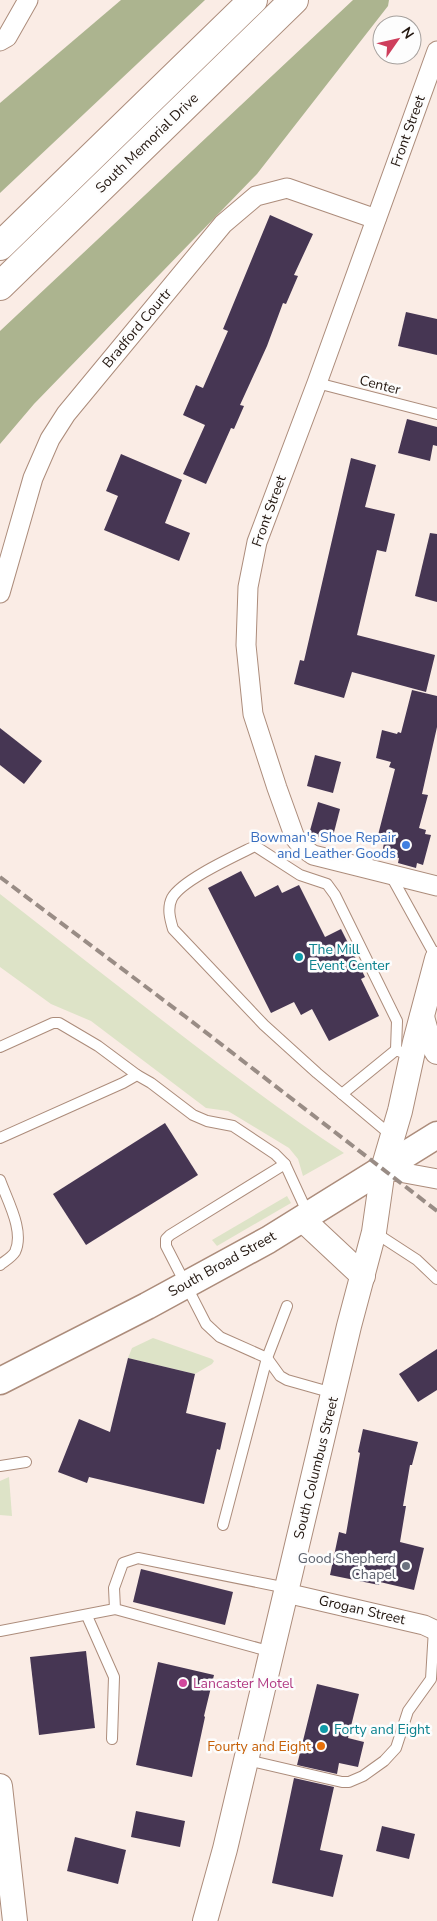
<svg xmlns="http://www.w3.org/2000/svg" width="437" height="1921" viewBox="0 0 437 1921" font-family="'Nunito Sans',sans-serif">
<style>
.green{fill:#dde3c7}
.forest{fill:#acb48f}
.building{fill:#463653}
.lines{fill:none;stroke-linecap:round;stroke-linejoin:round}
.service-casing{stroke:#ac8c7b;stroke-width:12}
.minor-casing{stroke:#ac8c7b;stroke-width:21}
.tertiary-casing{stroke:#ac8c7b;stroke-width:26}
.secondary-casing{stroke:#ac8c7b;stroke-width:29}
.trunk-casing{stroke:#ac8c7b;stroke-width:30}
.service{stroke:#fff;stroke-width:10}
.minor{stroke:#fff;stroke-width:19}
.tertiary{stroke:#fff;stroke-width:24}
.secondary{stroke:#fff;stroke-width:26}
.trunk{stroke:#fff;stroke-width:28}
.rail{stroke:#998c85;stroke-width:4;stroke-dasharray:10 5;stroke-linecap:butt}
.shop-dot{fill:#3f7fe0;stroke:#fdfdfd;stroke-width:2}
.culture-dot{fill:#0f9aa8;stroke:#fdfdfd;stroke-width:2}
.worship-dot{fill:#6b7280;stroke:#fdfdfd;stroke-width:2}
.hotel-dot{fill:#d1479c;stroke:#fdfdfd;stroke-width:2}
.food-dot{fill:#e8710a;stroke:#fdfdfd;stroke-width:2}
.labels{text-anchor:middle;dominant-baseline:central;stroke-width:5;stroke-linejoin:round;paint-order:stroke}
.street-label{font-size:14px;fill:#231710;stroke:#fdfdfd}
.shop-label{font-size:14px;fill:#366cbe;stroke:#fdfdfd;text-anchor:end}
.culture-label{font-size:14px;fill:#0d838f;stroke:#fdfdfd;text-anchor:start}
.worship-label{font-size:14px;fill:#5b616d;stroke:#fdfdfd;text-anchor:end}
.hotel-label{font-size:14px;fill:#b23c85;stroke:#fdfdfd;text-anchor:start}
.food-label{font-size:14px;fill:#c56008;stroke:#fdfdfd;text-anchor:end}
</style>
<rect width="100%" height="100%" fill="#faece5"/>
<g class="green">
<path d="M0,894C64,944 128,994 193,1044C242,1081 292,1119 344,1153L303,1176L298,1159L289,1148L228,1111L206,1108L91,1021L51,1004L0,967Z"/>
<path d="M287,1196L291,1203L217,1246L212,1240Z"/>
<path d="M153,1338L212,1359L214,1361L212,1364L195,1374L128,1358L132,1348Z"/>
<path d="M9,1477L12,1516L0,1515V1481Z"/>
</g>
<g class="forest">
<path d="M121,0H205L0,193V103Z"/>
<path d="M353,0H389L388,6L257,174L34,404L0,444V331Z"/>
</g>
<g class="building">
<path d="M270,215L313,234L294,275L298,276L286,304L283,303L267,346L240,405L244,406L234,429L231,428L206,484L183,474L205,425L183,415L196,385L203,388L228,331L223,329Z"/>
<path d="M406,312L437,319V355L398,346Z"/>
<path d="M407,419L437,427V446L433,445L430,461L398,453Z"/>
<path d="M121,454L182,480L165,523L190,533L179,561L104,530L118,496L106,491Z"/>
<path d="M351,458L376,465L365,507L395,514L386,552L377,550L357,635L435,655L426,692L352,672L344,698L294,684L300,660L304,661Z"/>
<path d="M430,533L437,534V602L415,596Z"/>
<path d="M412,690L437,696V727L422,794L428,795L419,828L426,830L425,834L431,835L423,865L417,863L416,868L398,863L399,858L382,854L385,837L378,835L395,769L389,767L391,762L376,758L382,730L397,734L398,732L401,733Z"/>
<path d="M0,728L42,761L24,784L0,765Z"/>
<path d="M315,755L341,762L333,793L307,786Z"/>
<path d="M318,802L340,809L332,840L309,834Z"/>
<path d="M241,871L255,897L278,885L282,893L299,885L325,937L341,929L365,977L361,979L379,1016L329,1041L312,1009L301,1015L294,1002L271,1013L208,888Z"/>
<path d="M165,1123L198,1175L86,1245L53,1194Z"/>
<path d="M437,1349V1390L418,1402L399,1374Z"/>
<path d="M128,1358L195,1374L186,1413L226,1423L220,1450L217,1449L204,1504L89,1477L87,1483L58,1472L79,1419L110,1432Z"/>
<path d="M363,1429L418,1442L412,1465H410L403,1506H406L400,1542L424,1548L414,1590L380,1582L379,1585L330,1575L339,1532L346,1534L360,1453L358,1452Z"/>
<path d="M141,1569L233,1592L225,1625L133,1602Z"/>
<path d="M86,1651L95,1728L39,1735L30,1657Z"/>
<path d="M158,1662L214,1675L204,1716L205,1717L192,1777L136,1765Z"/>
<path d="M317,1684L359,1694L348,1738L364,1742L358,1767L339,1763L337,1774L297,1765Z"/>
<path d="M294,1778L334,1787L320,1850L343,1855L333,1897L272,1883Z"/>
<path d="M136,1811L185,1821L180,1847L131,1837Z"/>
<path d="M382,1826L415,1834L409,1859L376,1851Z"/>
<path d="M75,1837L126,1850L118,1884L67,1871Z"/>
</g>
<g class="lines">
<defs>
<g id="service">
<path d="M317,383L437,414"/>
<path d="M390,874L437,959"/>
<path d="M0,1047L53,1023H59L98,1046L137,1075"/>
<path d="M342,1094L396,1050L401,1052"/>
<path d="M392,1136L317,1073L264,1025L173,929C170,919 167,908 172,898C182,880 235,856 255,846L300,875L327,884L335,895L397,1021L396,1050"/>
<path d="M0,1138L123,1083L137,1075L151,1083L193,1115L207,1121L233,1126L275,1154L285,1164L308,1214"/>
<path d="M285,1164L170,1235L166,1239V1246L206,1324L220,1337L267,1358L280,1376L287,1380L333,1393"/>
<path d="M0,1180C7,1200 25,1231 15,1252C12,1257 5,1261 0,1265"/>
<path d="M374,1232L417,1260L437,1279"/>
<path d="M0,1466L26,1462"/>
<path d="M223,1525L267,1358L287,1306"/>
<path d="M87,1616L114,1677L112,1739"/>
<path d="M0,1631L115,1609"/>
<path d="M272,1652L115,1609L114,1588L123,1563L138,1558L287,1588"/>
<path d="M247,1760L342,1782H349L363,1776L384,1761L396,1748L408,1711L431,1679L434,1629"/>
</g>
<g id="minor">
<path d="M0,41L7,37L28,0"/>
<path d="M437,51L317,383L257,542L248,587L246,645L253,714L277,788L295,838L303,848L313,855L437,886"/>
<path d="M0,593L33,478L50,439L66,414L223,224L256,196L287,188L376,219"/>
<path d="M383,1169L437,1179"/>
<path d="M286,1593L424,1625L437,1631"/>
</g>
<g id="tertiary">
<path d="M422,1017L427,1035L437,1052"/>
<path d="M302,1219L363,1276"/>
<path d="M0,1786L15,1921"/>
<path d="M205,1921L225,1849L349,1326L374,1232L383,1169L400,1111L415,1042L437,959"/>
</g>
<path id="secondary" d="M0,1381L147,1306L268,1240L437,1135"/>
<g id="trunk">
<path d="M0,246L253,0"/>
<path d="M0,286L294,0"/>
</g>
</defs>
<use href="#service" class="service-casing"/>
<use href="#minor" class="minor-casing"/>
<use href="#tertiary" class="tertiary-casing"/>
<use href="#secondary" class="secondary-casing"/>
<use href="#trunk" class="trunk-casing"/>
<use href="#service" class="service"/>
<use href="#minor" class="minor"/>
<use href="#tertiary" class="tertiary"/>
<use href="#secondary" class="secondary"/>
<use href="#trunk" class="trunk"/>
<path class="rail" d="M0,877L186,1017L437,1211"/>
</g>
<circle class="shop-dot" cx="406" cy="845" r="5"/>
<g class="culture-dot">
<circle cx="299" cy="957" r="5"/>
<circle cx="324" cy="1729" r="5"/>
</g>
<circle class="worship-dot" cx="406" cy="1566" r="5"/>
<circle class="hotel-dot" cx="183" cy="1683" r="5"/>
<circle class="food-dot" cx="321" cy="1746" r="5"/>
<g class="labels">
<g class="street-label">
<text transform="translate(408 131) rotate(-70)">Front Street</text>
<text transform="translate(147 143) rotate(-44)">South Memorial Drive</text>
<text transform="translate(137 328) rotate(-50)">Bradford Courtr</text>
<text transform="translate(380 385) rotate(14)">Center</text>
<text transform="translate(269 511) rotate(-70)">Front Street</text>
<text transform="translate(222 1264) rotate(-29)">South Broad Street</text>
<text transform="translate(316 1468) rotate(-76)">South Columbus Street</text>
<text transform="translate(362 1610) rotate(13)">Grogan Street</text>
</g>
<g class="shop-label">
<text x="396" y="837">Bowman's Shoe Repair<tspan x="396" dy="16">and Leather Goods</tspan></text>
</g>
<g class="culture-label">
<text x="309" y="949">The Mill<tspan x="309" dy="16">Event Center</tspan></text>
<text x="334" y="1729">Forty and Eight</text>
</g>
<g class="worship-label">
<text x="396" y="1558">Good Shepherd<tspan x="396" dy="16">Chapel</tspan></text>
</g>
<g class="hotel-label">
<text x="193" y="1683">Lancaster Motel</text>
</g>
<g class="food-label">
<text x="311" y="1746">Fourty and Eight</text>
</g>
</g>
<g transform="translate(397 40) rotate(56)"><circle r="24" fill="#fdfdfd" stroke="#a6a19e"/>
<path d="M0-4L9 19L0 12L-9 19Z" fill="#ce3e5c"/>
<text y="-8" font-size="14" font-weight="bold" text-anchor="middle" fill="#231710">N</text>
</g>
</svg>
